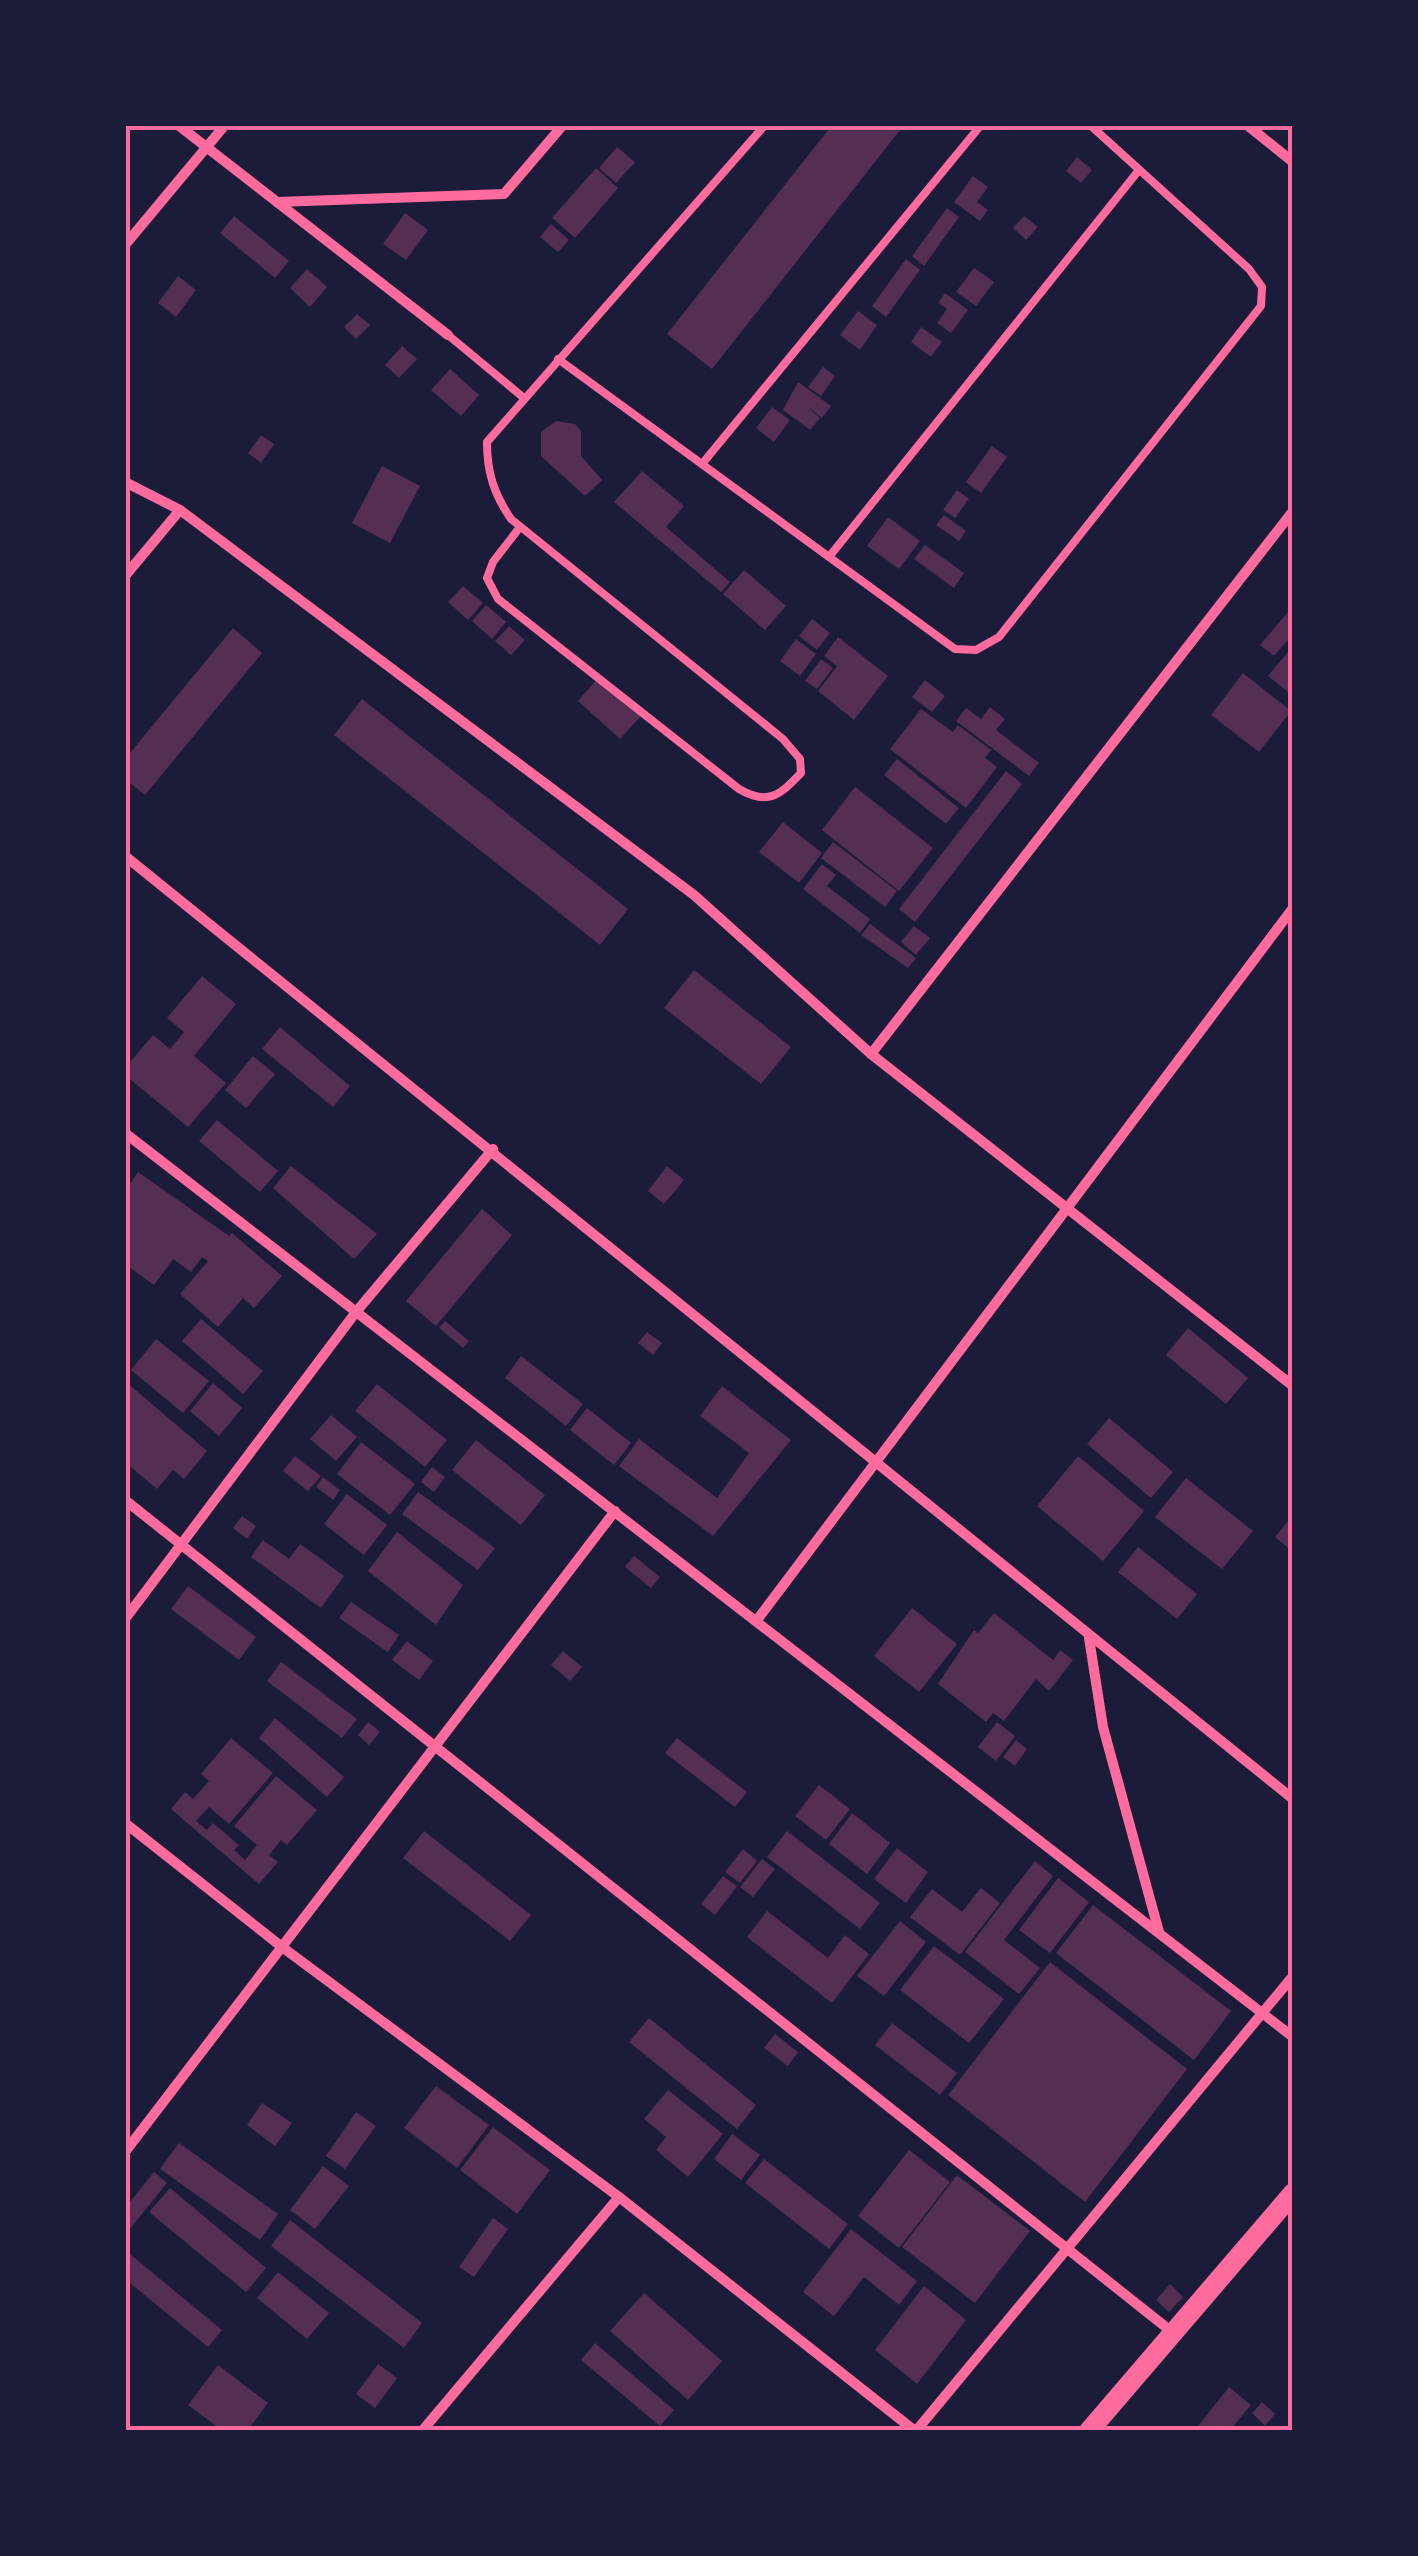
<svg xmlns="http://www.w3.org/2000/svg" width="1418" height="2556" viewBox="0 0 1418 2556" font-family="'Work Sans',sans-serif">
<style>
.building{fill:#542f53}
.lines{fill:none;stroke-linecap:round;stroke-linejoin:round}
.service{stroke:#ff6b9d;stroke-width:8}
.minor{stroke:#ff6b9d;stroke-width:10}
.secondary{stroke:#ff6b9d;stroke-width:20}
.neatline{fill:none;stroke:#ff6b9d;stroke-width:4}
</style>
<rect width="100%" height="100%" fill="#1b1b3a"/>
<g class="building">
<path d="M832,125H904L712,369L667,334Z"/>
<path d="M617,147L635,162L616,183L599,168Z"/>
<path d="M1077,157L1092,170L1081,183L1066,171Z"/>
<path d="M596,168L618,188L575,238L552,218Z"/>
<path d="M973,176L988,187L977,202L988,210L980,221L954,202Z"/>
<path d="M947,208L959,217L924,266L912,256Z"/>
<path d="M405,213L428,230L406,260L383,244Z"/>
<path d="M234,216L289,261L275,278L220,233Z"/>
<path d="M1024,216L1038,227L1026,240L1013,228Z"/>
<path d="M551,224L569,240L558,252L540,237Z"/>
<path d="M906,259L920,270L886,317L872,306Z"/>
<path d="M974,268L994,282L976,306L956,292Z"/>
<path d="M307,269L327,287L310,307L290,288Z"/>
<path d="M178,276L196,290L176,317L158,303Z"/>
<path d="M945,293L968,310L951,333L937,323L947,309L938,303Z"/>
<path d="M858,311L877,325L860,350L840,335Z"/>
<path d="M357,314L370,325L356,339L344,327Z"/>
<path d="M921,327L942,342L931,357L911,342Z"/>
<path d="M402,346L417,359L399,378L385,365Z"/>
<path d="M823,367L835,376L821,396L808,387Z"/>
<path d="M450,369L479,395L461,416L431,390Z"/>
<path d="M798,382L831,406L822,418L806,405L820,418L810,430L783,410Z"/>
<path d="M772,407L790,420L774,442L756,428Z"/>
<path d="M556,421L575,424L581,431V456L602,480L585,496L541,456V432Z"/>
<path d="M261,435L274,444L261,463L248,453Z"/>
<path d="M992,446L1007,457L981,493L966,482Z"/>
<path d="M382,466L420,486L390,543L352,523Z"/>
<path d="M642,471L684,506L666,527L730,582L721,592L614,502Z"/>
<path d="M957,490L969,499L955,518L943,510Z"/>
<path d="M944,515L966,531L959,541L936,525Z"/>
<path d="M888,517L920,541L899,569L867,546Z"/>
<path d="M925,545L964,573L954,588L914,559Z"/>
<path d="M744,570L786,606L765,630L723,594Z"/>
<path d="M463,586L483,603L468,620L448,602Z"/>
<path d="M486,605L506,622L492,639L472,621Z"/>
<path d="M1293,606V634L1274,656L1260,645Z"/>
<path d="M812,619L830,633L817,650L799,636Z"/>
<path d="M509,626L525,640L511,655L495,641Z"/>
<path d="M233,628L262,653L145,795L125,779V759Z"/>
<path d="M838,637L888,676L854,720L818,691L837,666L824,656Z"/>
<path d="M796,639L816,654L800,676L780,661Z"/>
<path d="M1293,646V696L1268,676Z"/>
<path d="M821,659L833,668L817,689L805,681Z"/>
<path d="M1243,673L1291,711L1259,752L1211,715Z"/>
<path d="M598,678L641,716L620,739L578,701Z"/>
<path d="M925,680L945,696L932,712L912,697Z"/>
<path d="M362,699L628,909L600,945L334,735Z"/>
<path d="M990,707L1005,719L996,730L1039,763L1029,776L956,721L966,708L981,719Z"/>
<path d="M921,709L953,732L958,725L991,750L985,758L997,767L966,808L890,749Z"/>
<path d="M897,759L959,808L946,824L884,775Z"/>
<path d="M1006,771L1022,784L915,922L899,909Z"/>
<path d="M855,787L933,848L899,891L822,830Z"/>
<path d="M783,822L822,853L799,883L759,852Z"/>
<path d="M833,842L897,891L885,907L821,858Z"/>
<path d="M822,864L836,875L827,886L870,919L860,933L803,889Z"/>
<path d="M870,924L916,958L908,968L861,935Z"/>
<path d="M914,926L930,938L916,955L901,942Z"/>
<path d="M694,970L791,1047L761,1084L664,1008Z"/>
<path d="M202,976L236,1004L194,1056L226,1083L188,1127L125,1075V1068L153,1035L170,1049L184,1032L167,1018Z"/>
<path d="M280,1027L350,1086L333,1107L262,1049Z"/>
<path d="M253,1056L275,1074L246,1108L225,1090Z"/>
<path d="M217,1120L278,1171L260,1192L199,1141Z"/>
<path d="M291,1166L377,1234L354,1259L273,1188Z"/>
<path d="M667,1166L684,1180L664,1204L648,1191Z"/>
<path d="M138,1172L229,1236L232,1233L282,1276L254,1308L243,1298L218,1327L180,1294L208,1261L202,1257L191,1272L173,1259L154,1285L125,1264V1191Z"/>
<path d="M482,1209L512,1235L436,1326L406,1301Z"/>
<path d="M201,1319L263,1371L243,1394L182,1341Z"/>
<path d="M445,1321L469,1341L463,1348L439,1328Z"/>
<path d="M1188,1328L1248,1378L1226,1404L1166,1355Z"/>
<path d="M647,1332L662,1343L653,1355L638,1343Z"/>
<path d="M156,1339L209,1381L183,1413L131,1370Z"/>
<path d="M521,1356L583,1404L566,1426L505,1378Z"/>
<path d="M125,1381L207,1451L184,1479L173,1470L157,1489L125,1462Z"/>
<path d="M213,1383L242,1408L219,1436L190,1411Z"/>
<path d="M377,1384L447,1440L425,1467L355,1411Z"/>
<path d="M722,1386L791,1440L713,1536L619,1466L639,1439L717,1498L749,1453L700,1416Z"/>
<path d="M587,1408L631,1443L614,1465L570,1430Z"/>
<path d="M331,1415L357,1437L336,1461L310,1439Z"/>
<path d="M1109,1418L1173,1472L1151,1498L1087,1444Z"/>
<path d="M476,1440L545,1495L521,1525L452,1470Z"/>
<path d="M361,1442L415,1484L390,1515L337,1474Z"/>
<path d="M295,1456L321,1476L308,1491L283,1471Z"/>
<path d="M1078,1456L1144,1511L1103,1561L1037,1506Z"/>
<path d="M432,1467L445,1477L434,1492L421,1482Z"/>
<path d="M323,1477L340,1490L333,1500L316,1487Z"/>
<path d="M1186,1478L1253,1531L1222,1569L1155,1517Z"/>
<path d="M418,1492L495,1548L478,1570L402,1514Z"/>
<path d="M347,1494L387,1525L364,1555L324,1524Z"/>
<path d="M1293,1515V1552L1275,1537Z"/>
<path d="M242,1516L256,1526L247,1539L233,1528Z"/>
<path d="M397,1532L463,1585L436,1625L368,1571Z"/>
<path d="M263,1540L289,1559L300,1544L344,1576L321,1608L251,1557Z"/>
<path d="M1138,1547L1197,1594L1177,1619L1118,1572Z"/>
<path d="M634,1556L660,1577L651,1588L625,1567Z"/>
<path d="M188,1586L256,1637L239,1660L171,1609Z"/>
<path d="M351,1602L399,1635L388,1652L339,1618Z"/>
<path d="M912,1608L957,1644L919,1692L874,1656Z"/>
<path d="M994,1613L1053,1660L1060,1650L1073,1660L1049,1691L1036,1679L1004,1721L993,1713L986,1722L938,1684L974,1630L978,1633Z"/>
<path d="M407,1641L433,1661L419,1680L392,1660Z"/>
<path d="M563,1651L582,1667L570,1681L551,1665Z"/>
<path d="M281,1662L357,1719L342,1738L267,1681Z"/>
<path d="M275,1718L344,1777L327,1797L259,1738Z"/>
<path d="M368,1722L380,1732L369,1745L358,1735Z"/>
<path d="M997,1722L1015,1736L996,1761L978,1747Z"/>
<path d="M231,1738L273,1773L229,1824L209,1807L196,1821L207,1830L213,1823L239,1845L234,1850L245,1860L257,1845L234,1826L276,1776L317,1810L287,1845L281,1840L269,1855L278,1862L259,1884L171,1809L185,1792L193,1799L209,1781L201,1774Z"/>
<path d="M677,1738L747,1792L735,1807L665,1753Z"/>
<path d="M1016,1740L1027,1749L1015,1766L1003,1757Z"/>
<path d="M819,1785L850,1809L826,1840L795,1816Z"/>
<path d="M852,1813L890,1843L867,1874L829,1844Z"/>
<path d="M424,1831L531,1915L510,1941L403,1858Z"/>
<path d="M787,1831L880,1903L860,1929L767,1857Z"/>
<path d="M897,1848L928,1872L906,1903L874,1879Z"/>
<path d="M743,1849L757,1861L740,1883L725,1872Z"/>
<path d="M762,1859L775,1869L753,1897L740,1887Z"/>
<path d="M1035,1861L1053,1876L1004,1940L1040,1968L1019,1994L965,1952Z"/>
<path d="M723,1876L737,1886L715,1915L701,1904Z"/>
<path d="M1058,1878L1089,1902L1050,1953L1019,1930Z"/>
<path d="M981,1888L1000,1903L960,1955L910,1917L932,1889L962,1912Z"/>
<path d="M1093,1905L1231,2011L1194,2060L1056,1953Z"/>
<path d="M767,1911L828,1958L845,1935L869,1954L832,2003L747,1937Z"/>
<path d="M900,1921L926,1942L884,1996L857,1976Z"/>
<path d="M934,1946L1004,1999L969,2043L900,1990Z"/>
<path d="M1050,1962L1187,2069L1085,2202L948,2095Z"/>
<path d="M649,2018L756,2105L737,2129L629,2042Z"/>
<path d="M892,2023L957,2073L940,2095L875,2045Z"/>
<path d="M775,2034L798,2052L788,2066L764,2048Z"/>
<path d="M436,2086L489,2125L457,2168L404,2128Z"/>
<path d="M668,2090L723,2134L688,2177L656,2150L666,2137L644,2119Z"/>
<path d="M262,2103L292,2123L275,2146L247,2125Z"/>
<path d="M356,2112L376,2126L345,2169L326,2156Z"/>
<path d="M493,2127L550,2170L517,2214L460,2170Z"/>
<path d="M732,2134L760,2155L741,2180L714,2159Z"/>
<path d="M179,2143L278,2214L260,2240L160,2169Z"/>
<path d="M909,2150L950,2182L899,2248L858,2216Z"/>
<path d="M764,2159L848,2224L829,2249L745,2183Z"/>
<path d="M323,2166L349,2186L315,2229L290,2210Z"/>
<path d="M154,2172L167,2183L125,2235V2208Z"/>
<path d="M957,2175L1030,2231L975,2303L902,2247Z"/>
<path d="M170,2188L266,2268L246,2292L149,2212Z"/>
<path d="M493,2218L508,2229L474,2277L459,2267Z"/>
<path d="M290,2220L422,2323L404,2348L271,2246Z"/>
<path d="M851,2229L917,2281L899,2305L864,2277L834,2316L803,2292Z"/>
<path d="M125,2250L222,2330L208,2347L125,2279Z"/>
<path d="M278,2272L329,2313L307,2339L257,2298Z"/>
<path d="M1170,2284L1183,2297L1169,2312L1156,2300Z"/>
<path d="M924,2286L966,2320L917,2384L875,2350Z"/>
<path d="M644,2293L722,2361L688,2400L610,2331Z"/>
<path d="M595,2343L674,2410L660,2426L581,2360Z"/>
<path d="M378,2364L397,2378L375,2408L356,2394Z"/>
<path d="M218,2365L268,2403L247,2431H223L188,2405Z"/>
<path d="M1229,2387L1251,2405L1229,2431H1194Z"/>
<path d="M1262,2402L1275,2414L1265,2426L1252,2413Z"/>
</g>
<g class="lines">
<g class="service">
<path d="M448,335L524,398"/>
<path d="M558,359L955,649L976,650L999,637L1261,306L1262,287L1249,269L1090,125"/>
<path d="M702,464L981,125"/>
<path d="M520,527L493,562L487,578L498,599L739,789C768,806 780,795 801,773L800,759L783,739L511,519C494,494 487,473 487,442L765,125"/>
<path d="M829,557L1139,170"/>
</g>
<g class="minor">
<path d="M178,125L448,335"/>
<path d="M1247,125L1293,162"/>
<path d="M277,202L504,194L563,125"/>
<path d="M125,245L225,125"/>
<path d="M125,482L180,510L694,895L871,1054L1293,1386"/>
<path d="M125,576L180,510"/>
<path d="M125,856L1293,1799"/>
<path d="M871,1054L1293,511"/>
<path d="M125,1133L1293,2037"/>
<path d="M125,1500L1172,2332"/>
<path d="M125,1619L356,1312L493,1149"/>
<path d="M757,1620L1293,908"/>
<path d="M1089,1638L1103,1727L1159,1932"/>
<path d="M125,1823L282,1947L619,2197L915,2431"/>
<path d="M125,2152L615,1511"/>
<path d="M422,2431L619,2197"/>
<path d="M916,2431L1293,1976"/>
</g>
<path class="secondary" d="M1089,2431L1293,2193"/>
</g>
<rect width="1418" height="2556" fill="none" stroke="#1b1b3a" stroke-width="255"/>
<rect x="128" y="128" width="1162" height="2300" class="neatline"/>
</svg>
